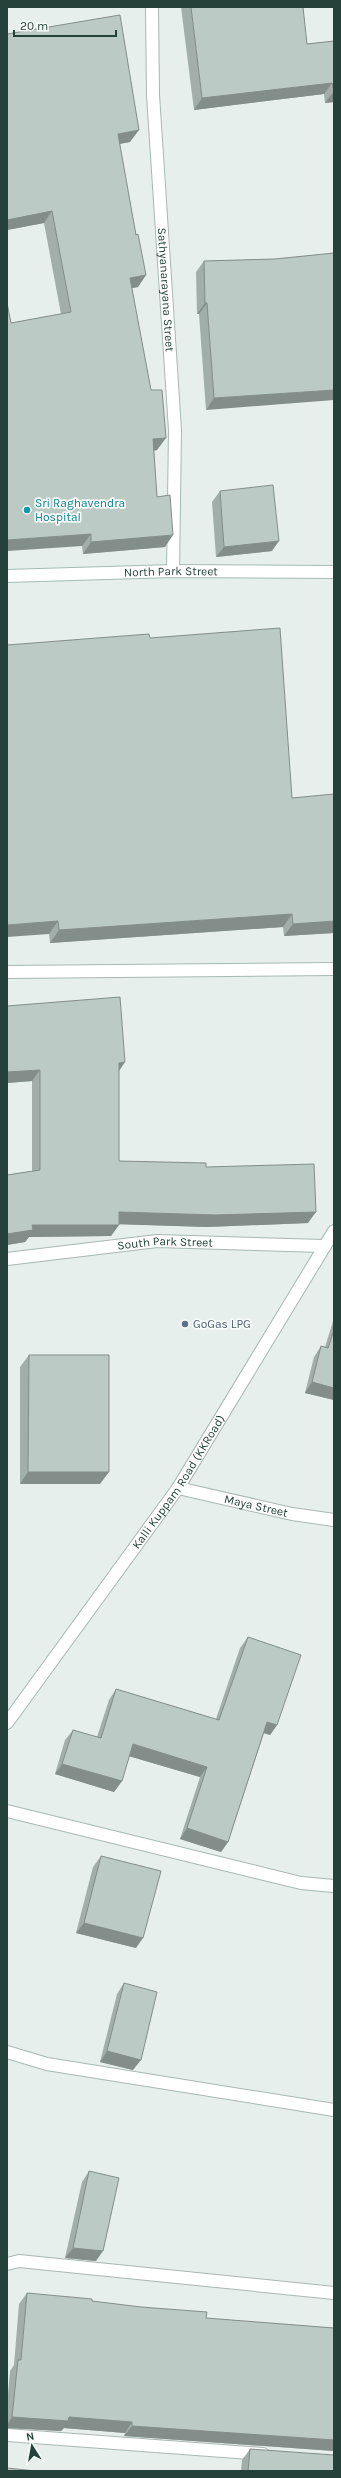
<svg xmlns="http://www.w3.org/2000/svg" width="341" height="2478" viewBox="0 0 341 2478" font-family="Karla,sans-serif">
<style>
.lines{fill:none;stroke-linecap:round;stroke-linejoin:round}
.minor-casing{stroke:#a8b8b2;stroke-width:14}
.tertiary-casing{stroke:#a8b8b2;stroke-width:14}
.secondary-casing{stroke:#a4bbb3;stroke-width:14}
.minor{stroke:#fff;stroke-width:12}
.tertiary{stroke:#fff;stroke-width:12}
.secondary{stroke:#fff;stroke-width:12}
.wall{fill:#a1aea9}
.shaded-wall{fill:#838d89}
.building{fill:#bbcac4;stroke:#838d89}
.culture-dot{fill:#0f9aa8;stroke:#f7fbf9;stroke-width:1.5}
.service-dot{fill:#5c6f8a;stroke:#f7fbf9;stroke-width:1.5}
.labels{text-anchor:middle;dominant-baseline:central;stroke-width:3.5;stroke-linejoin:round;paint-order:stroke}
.street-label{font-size:12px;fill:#24423a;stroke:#f7fbf9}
.culture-label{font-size:12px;fill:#0d838f;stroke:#f7fbf9;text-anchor:start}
.service-label{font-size:12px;fill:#4e5e75;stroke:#f7fbf9;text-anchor:start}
</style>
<rect width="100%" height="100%" fill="#e6efeb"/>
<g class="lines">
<defs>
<g id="minor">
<path id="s1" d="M152,7L153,95L175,430L173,571"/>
<path d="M7,972L334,969"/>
<path d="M7,1811L301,1883L334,1886"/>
<path d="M7,2052L47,2064L334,2110"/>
<path d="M7,2264L19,2261L334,2293"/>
<path d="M7,2435L263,2454"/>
</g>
<g id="tertiary">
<path id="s2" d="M7,1259L157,1241L323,1246"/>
<path id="s3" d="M178,1488L292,1514L334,1520"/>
<path id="s4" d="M7,1723L178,1488L334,1231"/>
</g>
<g id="secondary">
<path id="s5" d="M7,576L173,571L334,572"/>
</g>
</defs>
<use href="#minor" class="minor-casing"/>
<use href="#tertiary" class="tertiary-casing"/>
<use href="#secondary" class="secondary-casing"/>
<use href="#minor" class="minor"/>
<use href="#tertiary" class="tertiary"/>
<use href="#secondary" class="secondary"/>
</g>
<g class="wall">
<path d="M181,7H303L307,44L334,41V102L325,103L324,94L194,110Z"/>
<path d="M7,34L130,142L119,144L136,235L146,275L138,287L132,288L157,450L154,451L157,497L165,547L83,554L82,546L11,323L61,314L44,223L7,230Z"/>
<path d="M334,253L206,410L199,314H197L196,272L204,261L275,259Z"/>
<path d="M220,491L272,551L216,557L212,502Z"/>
<path d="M150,638L292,798L334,933L284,936L283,927L50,943L49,934Z"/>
<path d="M7,1006L119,1070V1161L206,1167L308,1223L207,1227L119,1224L111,1236L29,1237L25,1242L7,1245V1175L32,1171V1081L7,1083Z"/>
<path d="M334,1318V1400L305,1393L314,1357L321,1346L325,1347Z"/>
<path d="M29,1355L100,1484H20V1367Z"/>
<path d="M248,1637L277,1725L270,1735L264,1733L228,1842L221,1852L180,1839L200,1777L129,1756L122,1781L114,1792L55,1774L65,1740L73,1730L97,1737L109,1700L116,1689L216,1719L240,1648Z"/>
<path d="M101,1856L136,1948L76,1933L93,1867Z"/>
<path d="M124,1983L133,2070L100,2062L117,1994Z"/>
<path d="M89,2171L96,2261L65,2258L82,2182Z"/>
<path d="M27,2293L92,2301L206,2318L334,2328V2451L124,2436L125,2433L64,2428L61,2431L7,2428V2405L10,2371L14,2365L19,2304Z"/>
<path d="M250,2449L334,2471H241L242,2460Z"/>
</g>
<g class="shaded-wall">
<path d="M332,83L324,94L194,110L202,98Z"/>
<path d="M334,91V102L325,103Z"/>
<path d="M139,130L130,142L109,146L118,134Z"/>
<path d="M52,211L44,223L7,230V220Z"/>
<path d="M146,275L138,287L121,290L130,278Z"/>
<path d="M205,303H207L199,314H197Z"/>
<path d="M334,390V400L206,410L214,398Z"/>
<path d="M166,438L157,450L145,451L153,439Z"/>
<path d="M91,534L82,546L7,551V540Z"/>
<path d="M173,535L165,547L83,554L91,542Z"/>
<path d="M279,541L272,551L216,557L224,547Z"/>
<path d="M292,914L283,927L50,943L59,930Z"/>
<path d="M58,921L49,934L7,937V925Z"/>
<path d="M334,921V933L284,936L293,924Z"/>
<path d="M125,1062L117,1074L119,1063Z"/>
<path d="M40,1070L32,1081L7,1083V1072Z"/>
<path d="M119,1212H316L308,1223L207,1227L111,1224Z"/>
<path d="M32,1225H119L111,1236L29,1237L25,1242L7,1245V1234Z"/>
<path d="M312,1382L334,1388V1400L305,1393Z"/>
<path d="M28,1472H109L100,1484H20Z"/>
<path d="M267,1722L277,1725L270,1735L260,1732Z"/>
<path d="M133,1744L207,1767L200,1777L125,1755Z"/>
<path d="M62,1764L122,1781L114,1792L55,1774Z"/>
<path d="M187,1828L228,1842L221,1852L180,1839Z"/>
<path d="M84,1923L143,1938L136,1948L76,1933Z"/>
<path d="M107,2051L141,2060L133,2070L100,2062Z"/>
<path d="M73,2248L103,2251L96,2261L65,2258Z"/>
<path d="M12,2417H69L132,2422L125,2433L64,2428L61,2431L7,2428V2425Z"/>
<path d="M132,2426L334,2440V2451L124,2436Z"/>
</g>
<g class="building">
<path d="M191,7H303L307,44L334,41V91L332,83L202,98Z"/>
<path d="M120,15L139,130L118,134L136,235L138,234L146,275L130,278L151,390H162L166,438L153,439L157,497L170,495L173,535L91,542V534L7,540V303L11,323L71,312L52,211L7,220V34Z"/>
<path d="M334,253V390L214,398L207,303H205L204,261L275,259Z"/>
<path d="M273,485L279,541L224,547L220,491Z"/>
<path d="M280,628L292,798L334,794V921L293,924L292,914L59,930L58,921L7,925V645L149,634L150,638Z"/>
<path d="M120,997L125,1062L119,1063V1161L206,1163V1167L314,1164L316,1212L215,1215L119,1212V1225H32L33,1230L7,1234V1175L40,1170V1070L7,1072V1006Z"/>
<path d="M334,1330V1388L312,1382L321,1346L328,1348Z"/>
<path d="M29,1355H109V1472H28Z"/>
<path d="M248,1637L301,1655L277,1725L267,1722L228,1842L187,1828L207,1767L133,1744L122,1781L62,1764L73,1730L101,1738L116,1689L219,1720Z"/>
<path d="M101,1856L161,1871L143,1938L84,1923Z"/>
<path d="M124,1983L157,1992L141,2060L107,2051Z"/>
<path d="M89,2171L119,2178L103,2251L73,2248Z"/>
<path d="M27,2293L92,2299V2301L141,2307L207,2312L206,2318L334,2328V2440L132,2426V2422L69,2417L68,2421L12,2417L18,2360H21Z"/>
<path d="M250,2449L334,2455V2471H248Z"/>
<path d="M7,2468L36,2471H7Z"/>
</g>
<circle class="culture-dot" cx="27" cy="510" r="4"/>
<circle class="service-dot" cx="185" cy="1324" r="4"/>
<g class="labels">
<g class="street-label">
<text stroke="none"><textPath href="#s1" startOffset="283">Sathyanarayana Street</textPath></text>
<text stroke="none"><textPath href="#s5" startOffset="164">North Park Street</textPath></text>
<text stroke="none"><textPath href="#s2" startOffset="159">South Park Street</textPath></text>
<text stroke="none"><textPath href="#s4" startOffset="296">Kalli Kuppam Road (KKRoad)</textPath></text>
<text stroke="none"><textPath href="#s3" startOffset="80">Maya Street</textPath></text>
</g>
<g class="culture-label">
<text x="35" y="503">Sri Raghavendra<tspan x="35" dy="14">Hospital</tspan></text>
</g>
<g class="service-label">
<text x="193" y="1324">GoGas LPG</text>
</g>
</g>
<rect width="341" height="2478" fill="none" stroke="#24423a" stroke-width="16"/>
<g transform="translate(32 2446) rotate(349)" stroke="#f7fbf9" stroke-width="3" paint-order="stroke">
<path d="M0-3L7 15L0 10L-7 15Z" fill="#24423a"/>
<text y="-6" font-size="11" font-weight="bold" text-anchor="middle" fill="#24423a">N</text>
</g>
<path d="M14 30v6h102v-6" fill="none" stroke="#24423a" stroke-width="2"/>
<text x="20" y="30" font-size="12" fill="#24423a" stroke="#f7fbf9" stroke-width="3" paint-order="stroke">20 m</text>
</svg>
